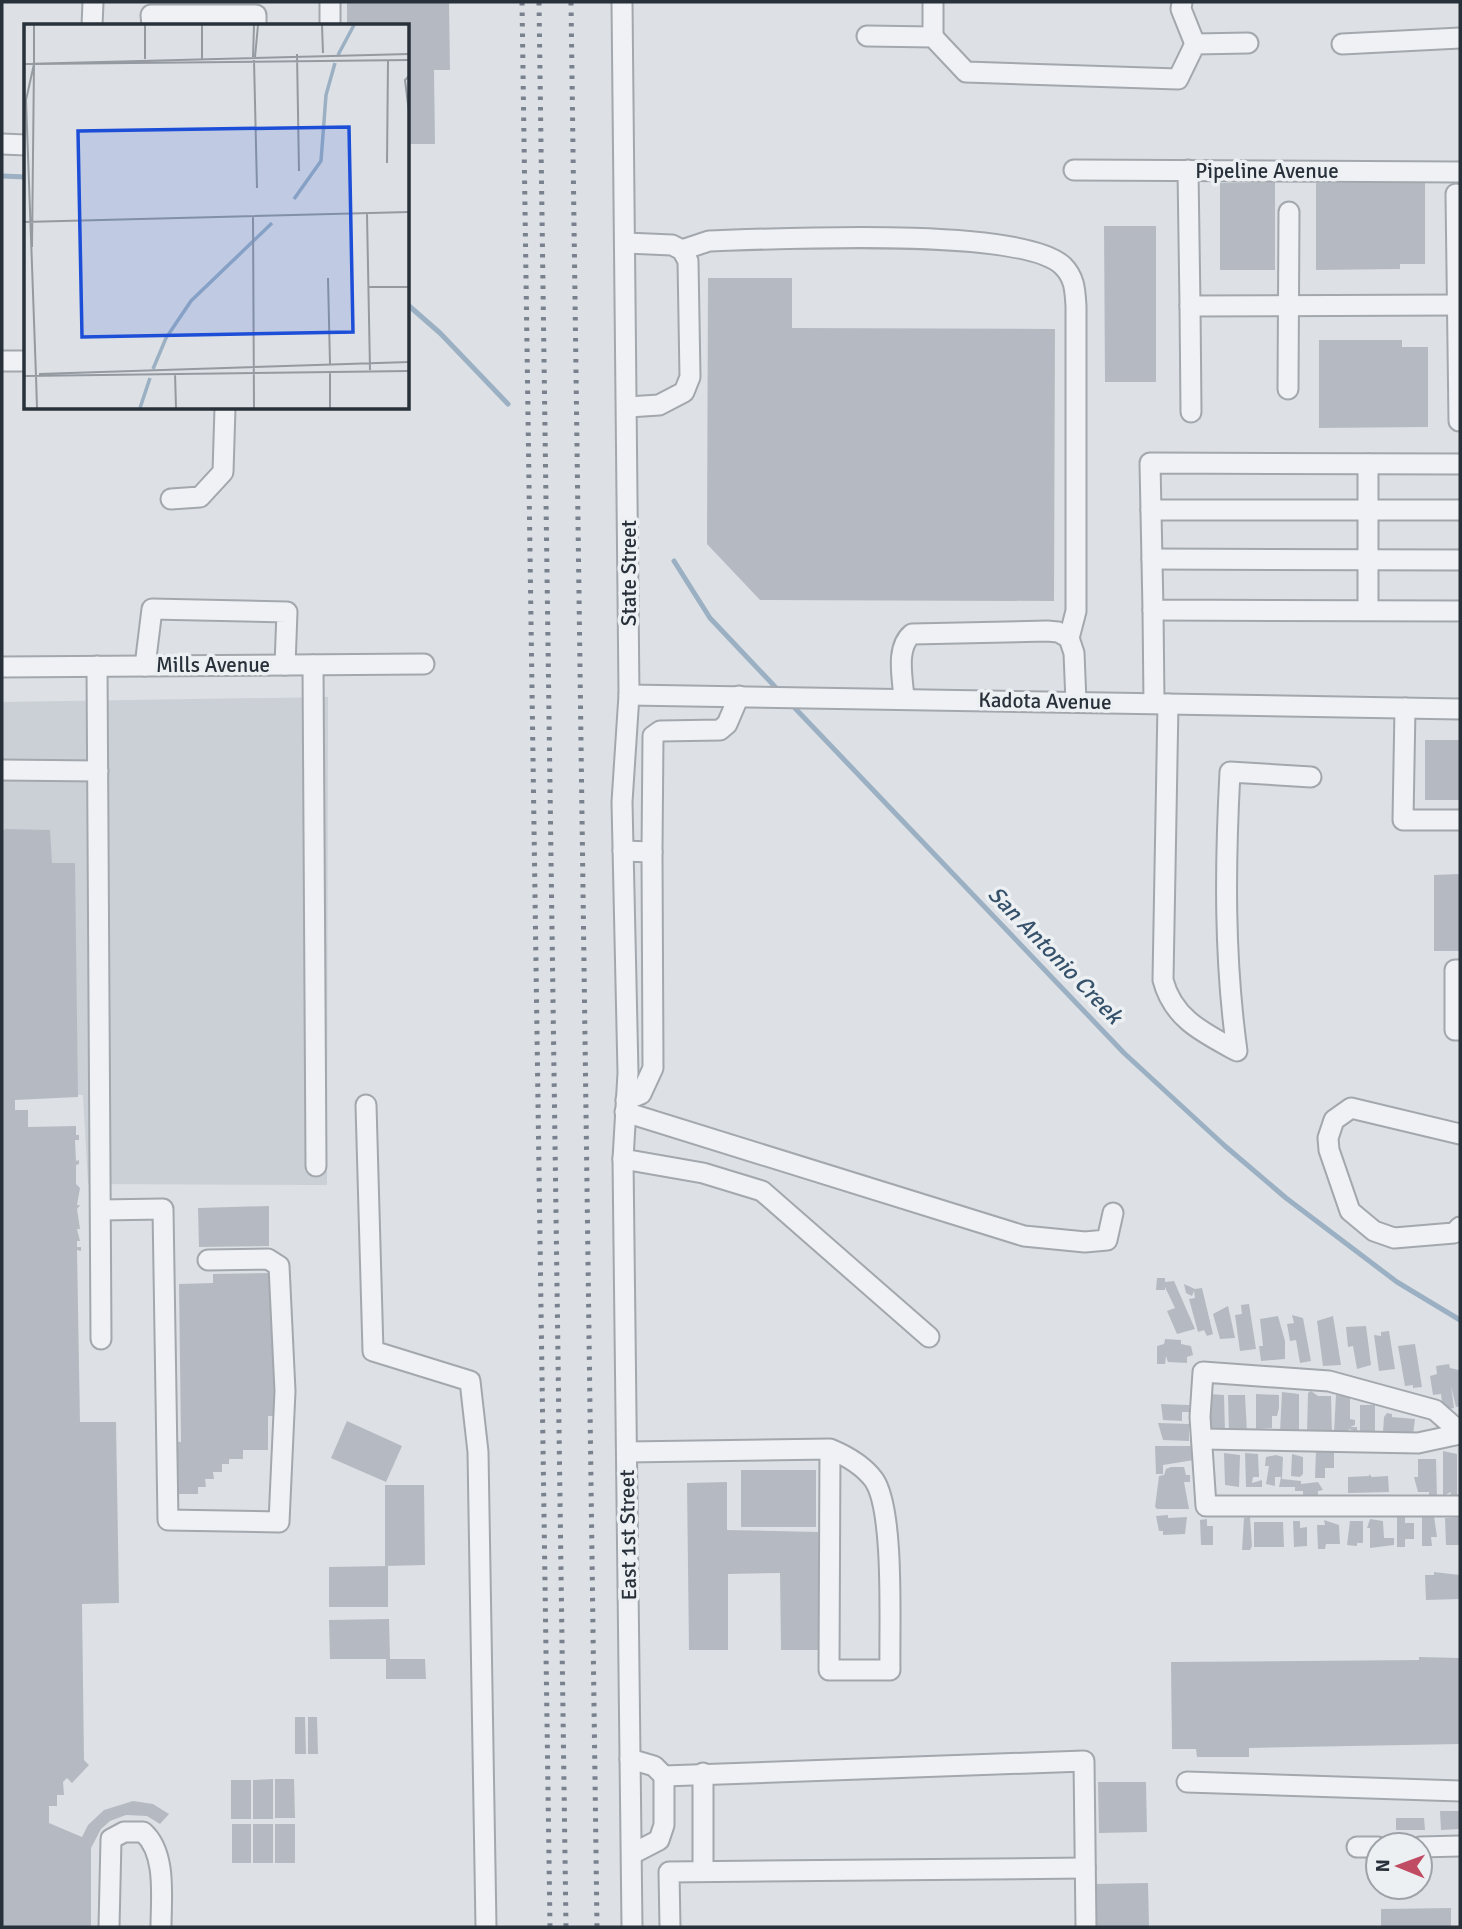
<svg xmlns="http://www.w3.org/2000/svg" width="1462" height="1929" viewBox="0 0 1462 1929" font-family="Signika,sans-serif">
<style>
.built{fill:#cbd0d6}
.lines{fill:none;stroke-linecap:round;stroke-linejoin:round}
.stream{stroke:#9bb0c3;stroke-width:5}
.building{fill:#b5bac2}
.minor-casing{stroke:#a3a8ae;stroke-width:23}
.minor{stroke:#eff1f4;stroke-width:19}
.rail{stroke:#78818d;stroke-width:5;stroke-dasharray:3.5 7;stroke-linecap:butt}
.labels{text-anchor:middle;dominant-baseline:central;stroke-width:7;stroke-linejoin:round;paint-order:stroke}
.street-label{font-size:21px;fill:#28303a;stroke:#ecf0f3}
.water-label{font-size:23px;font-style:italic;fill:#36516a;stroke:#ecf0f3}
.inset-river{fill:none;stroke:#9bb0c3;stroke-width:3.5}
.inset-road{fill:none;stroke:#959aa1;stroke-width:2}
.view{fill:#1d4ed8;fill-opacity:0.15;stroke:#1d4ed8;stroke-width:3.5}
.inset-edge{fill:none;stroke:#28303a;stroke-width:3.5}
</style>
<rect width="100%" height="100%" fill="#dde1e5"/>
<path class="built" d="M328,697L327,1185L88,1184L83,1095L2,1092V702Z"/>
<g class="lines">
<g class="stream">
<path d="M2,176L26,177"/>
<path d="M408,305L440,333L508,404"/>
<path d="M674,561L710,618L780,692"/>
<path d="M791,704L1124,1053L1225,1146L1286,1198L1397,1282L1460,1320"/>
</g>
</g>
<g class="building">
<path d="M347,2H449L450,70H434L435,144H408V26H347Z"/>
<path d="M1275,182V270H1220V183Z"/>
<path d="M1425,182V264H1400V269L1316,270V183Z"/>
<path d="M1104,226H1156V382H1105Z"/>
<path d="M708,278H792V328L1055,329L1054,601L760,600L707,544Z"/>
<path d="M1319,340H1402V347H1428V427L1319,428Z"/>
<rect x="1425" y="740" width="35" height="60"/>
<path d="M5,829L50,830L52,863H75L78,1097L15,1100V1110H28V1127L76,1126V1135H79V1140H75L76,1161L79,1160V1164L76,1165V1184L80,1188L77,1205H80L77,1209L80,1229H77L80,1241H77V1247H81V1251L77,1250L80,1422H116L119,1603L82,1604L84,1760L89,1765L72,1783L67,1778L63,1782L64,1795H57V1806H49V1823L82,1837L88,1825L104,1810L133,1801L153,1804L169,1814L160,1824L147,1816L126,1815L110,1821L101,1829L91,1848V1927H2V832Z"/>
<path d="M1460,874V951H1434V875Z"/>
<path d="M269,1206V1246L199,1247L198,1208Z"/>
<path d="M272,1273L273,1342H279L280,1391H274L275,1416H268V1450H243V1459H229V1464H222V1472H213L214,1479H205L206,1487H198V1494H176L175,1441L181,1442L179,1284L213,1283V1274Z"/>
<path d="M1157,1278H1165V1282L1174,1281L1195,1329L1177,1334L1167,1311L1175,1308L1165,1287V1290H1156Z"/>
<path d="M1184,1284L1195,1289L1202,1288L1213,1334L1207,1336L1204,1330L1198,1332L1189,1299L1195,1298L1194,1291L1192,1296L1186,1293Z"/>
<path d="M1249,1304L1256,1349L1240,1351L1235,1315L1242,1314L1241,1305Z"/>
<path d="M1228,1306L1235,1338L1220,1339L1213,1314Z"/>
<path d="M1292,1315L1303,1318L1311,1361L1300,1363L1296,1340L1290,1341L1287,1324L1294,1323Z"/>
<path d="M1278,1316L1285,1341V1359L1261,1361L1259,1346H1263L1260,1319Z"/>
<path d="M1333,1316L1341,1365L1323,1366L1317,1321Z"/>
<path d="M1366,1326L1371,1365L1357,1369L1353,1346L1348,1347L1346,1327Z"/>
<path d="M1389,1331L1395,1369L1379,1371L1374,1335L1381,1336V1332Z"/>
<path d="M1165,1339L1181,1340V1344L1191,1346L1193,1355L1187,1357V1363L1168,1362L1166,1356L1165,1364H1157V1346L1164,1344Z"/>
<path d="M1415,1344L1422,1387L1413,1388V1385L1405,1386L1398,1346Z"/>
<path d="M1449,1364L1450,1368L1459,1370L1460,1406L1456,1407L1451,1386L1454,1408L1443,1410L1441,1394L1433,1395L1430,1376L1437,1374L1436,1366Z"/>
<path d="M1311,1391L1318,1396H1331L1332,1433H1307L1308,1393Z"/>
<path d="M1282,1392L1299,1394V1432H1280Z"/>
<path d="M1209,1394L1224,1395L1225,1431L1210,1430Z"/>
<path d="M1256,1394L1279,1395V1408L1277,1416H1272V1428L1256,1429Z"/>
<path d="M1228,1395H1245L1247,1433L1229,1434Z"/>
<path d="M1336,1395L1350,1396V1419L1355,1420V1425L1350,1427H1357V1432L1349,1429L1348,1433L1334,1432Z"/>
<path d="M1161,1404L1189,1405V1412H1182V1421L1163,1420Z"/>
<rect x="1360" y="1405" width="15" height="26"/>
<path d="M1387,1413L1392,1414V1417L1415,1419L1413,1435L1383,1432L1384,1417Z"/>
<path d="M347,1421L402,1446L386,1482L331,1458Z"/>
<path d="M1158,1423L1189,1424V1441L1163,1440Z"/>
<path d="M1155,1446H1192L1194,1460L1163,1465V1474H1156Z"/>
<path d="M1316,1450L1334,1452V1468H1325V1478H1315Z"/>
<path d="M1443,1451L1457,1454V1497H1450L1451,1492L1443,1496Z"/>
<path d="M1224,1453L1240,1455L1239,1487L1225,1485Z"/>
<path d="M1245,1453L1258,1454L1259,1477H1253L1252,1483L1262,1480V1487H1246Z"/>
<path d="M1292,1454L1303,1457V1474L1300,1477L1291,1476Z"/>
<path d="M1276,1455L1283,1457L1282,1479L1301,1481V1484L1318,1482L1323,1490L1318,1491V1496H1303V1491H1295V1487H1279L1281,1477H1275V1486L1266,1484L1269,1466H1265L1266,1457Z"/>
<path d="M1418,1459H1436L1437,1496H1429V1492H1418L1414,1477H1418Z"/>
<path d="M1171,1467H1184L1186,1475H1190V1482H1184L1189,1509H1157L1155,1507L1159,1476L1164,1475L1166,1469Z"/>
<rect x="741" y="1470" width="75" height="57"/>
<path d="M1369,1474L1372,1477L1388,1476L1389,1492L1348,1493V1477L1369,1476Z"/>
<path d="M727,1482V1530L818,1532L820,1650H781L780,1573L728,1574V1650H689L687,1483Z"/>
<path d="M385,1485H424L425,1565L385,1566Z"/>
<path d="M1422,1514L1434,1516L1437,1537H1431L1432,1546H1422Z"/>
<path d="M1168,1515V1518L1187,1517L1185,1534L1163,1535V1531H1159L1156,1516Z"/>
<path d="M1397,1515H1405V1523H1414V1539H1405V1547H1397Z"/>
<path d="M1250,1517L1252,1546L1250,1550H1242L1244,1518Z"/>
<path d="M1460,1517V1545H1446L1445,1518Z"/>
<path d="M1207,1519V1526H1213V1545H1201L1200,1520Z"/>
<path d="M1370,1519L1383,1521L1384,1538H1394V1545L1370,1548V1528H1367Z"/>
<path d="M1324,1520L1339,1525L1340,1544H1326L1325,1549H1318L1317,1525H1325Z"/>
<path d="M1293,1521H1300V1528L1307,1527V1546L1294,1547Z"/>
<path d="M1350,1521H1363V1543H1357V1546L1347,1545Z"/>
<path d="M1254,1522H1283L1284,1547H1254Z"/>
<path d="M388,1566V1607H329V1567Z"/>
<path d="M1434,1572L1460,1575V1599L1426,1600L1425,1575H1434Z"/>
<path d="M389,1619L390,1659H425L426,1679H386V1659H330L329,1620Z"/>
<path d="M1419,1657L1460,1658V1744L1249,1748V1757H1197L1196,1749H1172L1171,1662L1419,1660Z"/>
<path d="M295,1717H305L306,1754H295Z"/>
<path d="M308,1717H317L318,1754H308Z"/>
<path d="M273,1779V1819H253V1780Z"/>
<path d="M275,1779H294L295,1818H275Z"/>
<rect x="231" y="1780" width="20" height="39"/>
<path d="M1098,1782H1146L1147,1832L1099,1833Z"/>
<path d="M1440,1811H1460V1829L1441,1830Z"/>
<path d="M1396,1818H1424L1425,1830H1396Z"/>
<rect x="232" y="1824" width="19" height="39"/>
<rect x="253" y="1824" width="20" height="39"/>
<rect x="275" y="1824" width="20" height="39"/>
<path d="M1148,1883L1149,1927H1096V1884Z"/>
<path d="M1451,1908V1927H1381V1909Z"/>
</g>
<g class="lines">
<defs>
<g id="minor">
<path d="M330,2V26"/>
<path d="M622,2L629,695L622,802L628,1073L623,1159L632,1927"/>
<path d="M933,2V37"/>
<path d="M1182,2L1181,9L1195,44"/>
<path d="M92,26L93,2"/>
<path d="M152,26L151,15H256V26"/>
<path d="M867,36L933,37L966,72L1178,79L1195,44L1248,43"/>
<path d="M1342,44L1460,38"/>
<path d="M2,144L26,145"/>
<path d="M1074,170L1460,172"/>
<path d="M1188,170L1190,306L1460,305"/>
<path d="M1456,194L1459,421"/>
<path d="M626,243L672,245L682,250L688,261L690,377L684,392L659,405L628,407"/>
<path d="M682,250L709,241C772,239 1023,226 1063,266C1075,278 1075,291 1076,306V611L1069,638"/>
<path d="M1190,306L1191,412"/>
<path d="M2,361H26"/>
<path d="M1288,389L1289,212"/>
<path d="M1460,464L1150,463L1153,610L1460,611"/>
<path d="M171,499L200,497L223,472L225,408"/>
<path d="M1151,510H1460"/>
<path d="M1152,559L1460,560"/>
<path d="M1153,610L1154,703"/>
<path d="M1368,610V464"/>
<path d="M313,665L316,1166"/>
<path d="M97,666L101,1339"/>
<path d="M145,666L152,609L287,612L285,665"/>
<path d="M2,667L424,664"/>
<path d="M629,695L1460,709"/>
<path d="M904,699C903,679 895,648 912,634L1047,631L1058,632L1069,638L1074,653L1076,702"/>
<path d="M1168,704L1163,980C1173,1019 1204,1033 1237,1051C1224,958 1225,865 1230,772L1311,777"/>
<path d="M1405,708L1403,820H1460"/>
<path d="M2,770L98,771"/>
<path d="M623,851L652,852L653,1068L641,1094L626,1100"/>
<path d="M652,852L653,736L660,731L720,730L727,724L739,696"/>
<path d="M1460,970H1455V1030H1460"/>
<path d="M366,1105L373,1351L470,1381L478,1452L486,1927"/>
<path d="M625,1112L1024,1236L1085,1242L1107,1240L1113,1213"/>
<path d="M1460,1134L1351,1108L1334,1120L1328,1138L1329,1150L1350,1211L1374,1231L1394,1238L1454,1233L1460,1227"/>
<path d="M623,1159L703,1173L762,1191L929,1337"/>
<path d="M101,1210L163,1209L168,1520L279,1522L285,1391L279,1266L268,1259L208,1260"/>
<path d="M1460,1432L1435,1410L1329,1381L1203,1372L1200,1417L1206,1506H1460"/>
<path d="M1202,1439L1418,1443L1460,1434"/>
<path d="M627,1452L830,1449C847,1456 863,1465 874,1480C895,1511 889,1628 890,1670H829L830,1449"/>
<path d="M630,1759L654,1766L664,1776V1825L659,1840L632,1854"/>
<path d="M664,1776L1084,1761L1086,1927"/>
<path d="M1187,1782L1460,1791"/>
<path d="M1357,1847H1378"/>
<path d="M1420,1847L1460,1846"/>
<path d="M703,1871V1773"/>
<path d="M109,1927L111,1839L124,1832H143C167,1853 161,1898 161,1927"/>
<path d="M670,1927L669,1872L1085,1868"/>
</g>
</defs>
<use href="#minor" class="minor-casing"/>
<use href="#minor" class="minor"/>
<g class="rail">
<path d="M522,2L550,1927"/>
<path d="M539,2L566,1927"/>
<path d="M571,2L597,1927"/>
</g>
</g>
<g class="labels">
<g class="street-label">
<text x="1267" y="171">Pipeline Avenue</text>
<text transform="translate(629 573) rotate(-90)">State Street</text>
<text x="213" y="665">Mills Avenue</text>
<text transform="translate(1045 701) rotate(1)">Kadota Avenue</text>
<text transform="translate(628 1535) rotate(-91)">East 1st Street</text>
</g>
<g class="water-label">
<text transform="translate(1055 955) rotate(46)">San Antonio Creek</text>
</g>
</g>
<g transform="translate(24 24)">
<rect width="385" height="385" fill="#dde1e5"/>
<path class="inset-river" d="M314,31L330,1M270,175L297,137L302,71L311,39M129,345L142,314L167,277L248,199M116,384L126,354"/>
<path class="inset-road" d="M10,1V40M121,1V35M178,1V35M298,1L299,29M273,30L275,147M229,33L230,1M231,33L234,1M230,36L233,164M0,40L385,30M10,40L385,36M10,40L2,76L12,352M385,52L381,56L385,88M363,139L364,36M343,190L346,346M229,193L230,384M0,198L385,188M8,223L10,40M304,254L306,340M345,263H385M306,348V384M151,349L152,384M15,350L385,338M0,352L385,347M12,352L13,384"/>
<path class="view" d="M325,103L329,308L58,313L54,107Z"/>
<rect width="385" height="385" class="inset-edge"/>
</g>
<rect width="1462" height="1929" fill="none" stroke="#28303a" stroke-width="7"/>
<g transform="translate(1399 1866) rotate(271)"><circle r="33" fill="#ecf0f3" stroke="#9ea3a9" stroke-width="2"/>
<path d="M0-5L12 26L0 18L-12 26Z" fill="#c04c64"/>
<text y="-10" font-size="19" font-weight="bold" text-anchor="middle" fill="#28303a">N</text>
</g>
</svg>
